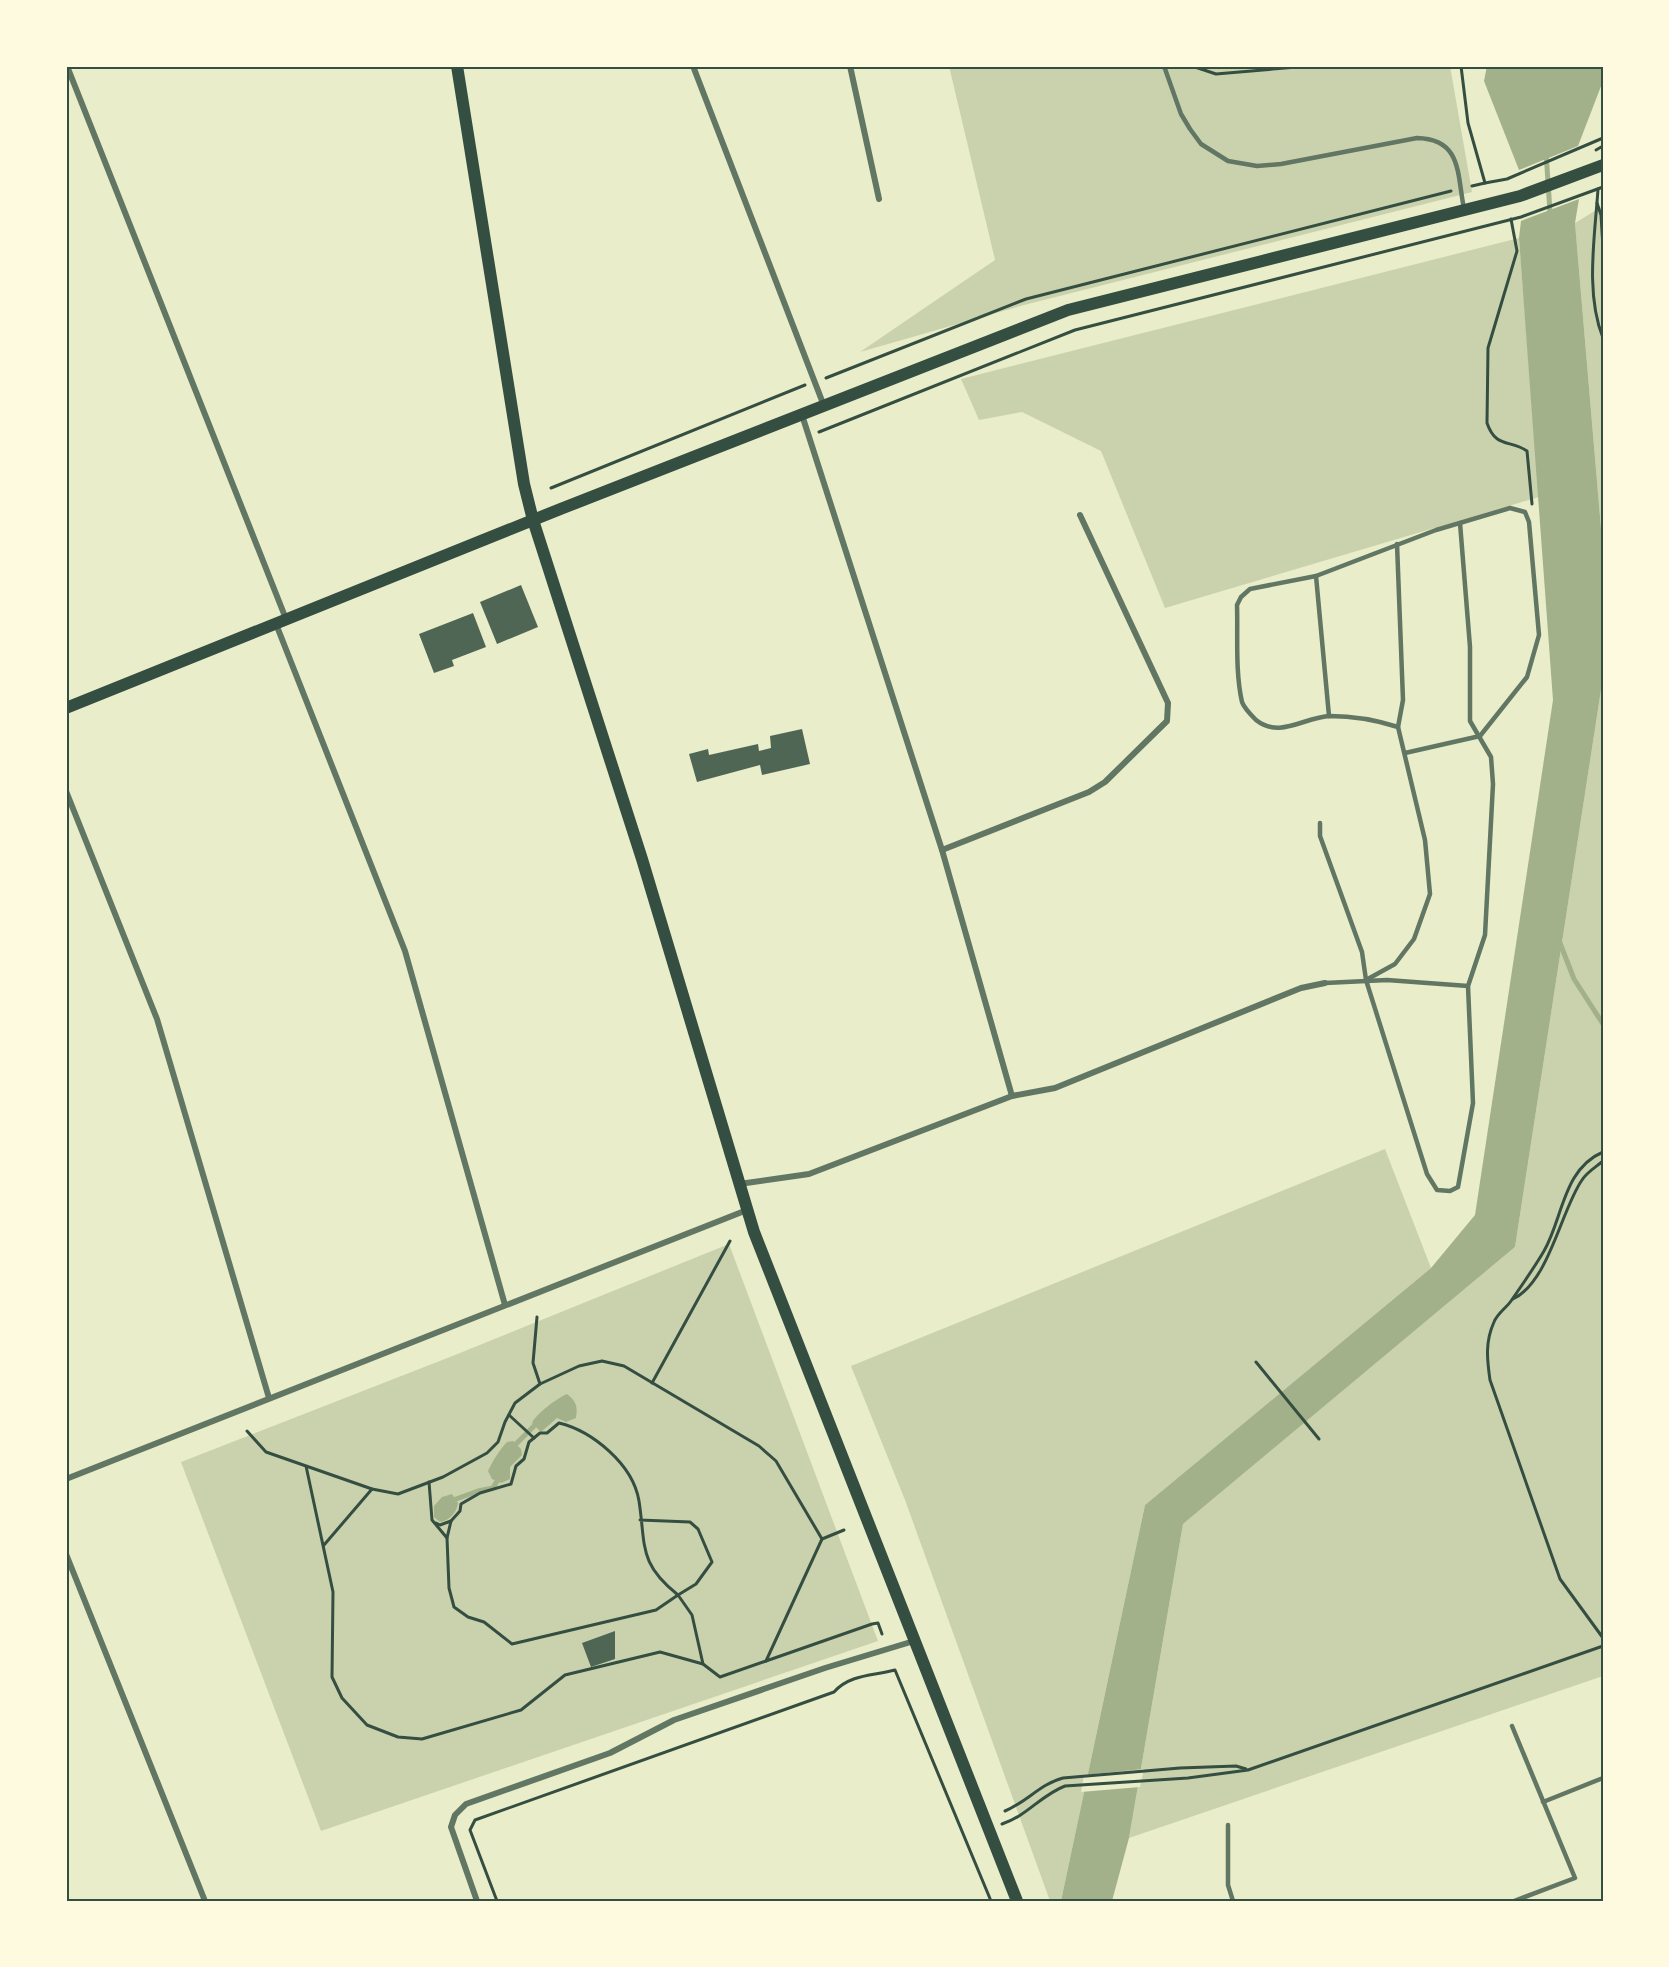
<svg xmlns="http://www.w3.org/2000/svg" width="1669" height="1967" viewBox="0 0 1669 1967" font-family="'Golos Text',sans-serif">
<style>
.green{fill:#cad2ad}
.water{fill:#a3b18a}
.pier{fill:#e9edc9}
.lines{fill:none;stroke-linecap:round;stroke-linejoin:round}
.stream{stroke:#a3b18a;stroke-width:5}
.building{fill:#4f6655}
.path{stroke:#344e41;stroke-width:3}
.service{stroke:#617663;stroke-width:4.5}
.minor{stroke:#617663;stroke-width:6}
.secondary{stroke:#344e41;stroke-width:12}
.neatline{fill:none;stroke:#344e41;stroke-width:2}
</style>
<rect width="100%" height="100%" fill="#e9edc9"/>
<g class="green">
<path d="M949,66H1450L1472,192L1024,305L860,352L995,260Z"/>
<path d="M1603,206V1676L1129,1838L1183,1524L1515,1247L1603,677L1602,540L1575,223Z"/>
<path d="M1519,238L1539,497L1165,608L1101,451L1022,412L979,420L961,379Z"/>
<path d="M1385,1149L1431,1268L1145,1505L1061,1901H1050L905,1500L851,1366Z"/>
<path d="M729,1244L878,1641L321,1831L181,1462L455,1355Z"/>
</g>
<g class="water">
<path d="M1487,66H1603V81L1578,146L1519,170L1484,81Z"/>
<path d="M1579,199L1575,223L1602,540L1603,677L1515,1247L1183,1524L1129,1838L1112,1901H1061L1145,1505L1431,1268L1475,1215L1553,700L1519,238L1521,221Z"/>
<path d="M567,1394C576,1401 578,1406 576,1418L566,1422L557,1418L541,1432L532,1423C536,1414 557,1398 567,1394Z"/>
<path d="M513,1441L521,1449L522,1455L510,1467V1479L501,1483L492,1479L488,1471C492,1462 500,1449 507,1442Z"/>
<path d="M452,1494L458,1503C457,1512 449,1521 440,1522L434,1517V1506L442,1497Z"/>
</g>
<path class="pier" d="M1144,1769L1140,1787L1081,1792L1084,1775Z"/>
<g class="lines">
<g class="stream">
<path d="M1546,152L1550,212"/>
<path d="M1558,938L1574,979L1603,1024"/>
<path d="M516,1444L534,1426"/>
<path d="M456,1499L478,1491L493,1488L497,1481"/>
</g>
</g>
<g class="building">
<path d="M521,585L538,627L497,644L480,602Z"/>
<path d="M473,613L486,647L452,660L454,666L434,673L419,634Z"/>
<path d="M802,729L810,764L762,775L760,765L697,782L689,754L708,749L709,755L758,744L759,751L771,748L770,736Z"/>
<path d="M615,1631V1659L591,1667L582,1643Z"/>
</g>
<g class="lines">
<g class="path">
<path d="M1192,66L1216,74L1309,66"/>
<path d="M1461,66L1468,123L1485,183L1507,179L1603,138"/>
<path d="M1596,150L1603,146"/>
<path d="M1472,186L1485,183"/>
<path d="M1598,189C1595,236 1585,293 1603,338"/>
<path d="M1597,203L1601,215L1603,248"/>
<path d="M1511,219L1517,251L1488,348L1487,423C1496,449 1510,439 1527,451L1532,504"/>
<path d="M826,378L1026,299L1451,191"/>
<path d="M819,432L1075,330L1521,217L1603,187"/>
<path d="M551,488L805,385"/>
<path d="M1603,1152C1563,1169 1563,1218 1544,1251C1534,1268 1522,1285 1511,1301C1506,1308 1497,1314 1494,1322C1485,1342 1487,1359 1490,1380L1560,1579L1603,1638"/>
<path d="M1513,1299C1549,1282 1561,1210 1582,1180C1587,1172 1596,1167 1603,1161"/>
<path d="M537,1317L533,1363L540,1384"/>
<path d="M1256,1362L1319,1439"/>
<path d="M652,1383L730,1241"/>
<path d="M509,1415L534,1438"/>
<path d="M247,1431L266,1452L372,1489L398,1494L443,1477L487,1453L498,1442L505,1422L515,1403L540,1384L579,1366L602,1361L624,1366L759,1446L776,1461L822,1539L766,1661L720,1677L703,1664L660,1652L565,1675L521,1710L422,1739L398,1737L367,1725L342,1698L332,1677L333,1592L306,1466"/>
<path d="M429,1482L432,1520L447,1538L449,1588L454,1607L468,1617L484,1622L512,1644L656,1610L678,1595L692,1615L703,1664"/>
<path d="M436,1523L440,1525L451,1521"/>
<path d="M447,1538L451,1521L460,1511L461,1504L480,1493L511,1484L516,1466L524,1459L529,1442L540,1433H547L559,1423C592,1431 633,1464 639,1501C646,1546 638,1563 678,1595L696,1584L712,1562L698,1529L690,1522L640,1520"/>
<path d="M822,1539L844,1530"/>
<path d="M324,1545L372,1489"/>
<path d="M766,1661L872,1624L878,1623L882,1634"/>
<path d="M1005,1811C1027,1802 1040,1784 1063,1778L1180,1768L1236,1766L1246,1769"/>
<path d="M1002,1824C1027,1816 1041,1795 1065,1786L1188,1778L1248,1770L1603,1646"/>
<path d="M497,1901L470,1830L475,1820L834,1692C850,1674 873,1676 895,1670L991,1901"/>
</g>
<g class="service">
<path d="M1164,66L1181,114L1190,129L1201,144L1228,161L1257,166L1281,164L1417,138C1462,139 1457,174 1464,209"/>
<path d="M1316,576L1329,716"/>
<path d="M1398,727C1376,720 1354,716 1330,716C1304,717 1280,739 1256,720C1251,715 1244,708 1242,702C1235,671 1238,636 1237,605L1241,597L1250,589L1316,576L1436,530L1510,508L1525,512L1529,522L1539,635L1527,677L1480,736"/>
<path d="M1405,753L1480,736"/>
<path d="M1320,823V836L1362,952L1366,980L1427,1174L1437,1190L1450,1191L1458,1187L1473,1103L1468,986L1485,935L1493,784L1491,757L1470,721V647L1460,523"/>
<path d="M1366,980L1395,964L1414,939L1430,894L1425,840L1398,727L1403,700L1397,544"/>
<path d="M1325,983L1387,980L1468,986"/>
<path d="M1512,1726L1575,1878L1514,1901"/>
<path d="M1543,1802L1603,1778"/>
<path d="M1228,1825V1885L1233,1901"/>
</g>
<g class="minor">
<path d="M67,66L286,619"/>
<path d="M693,66L824,406"/>
<path d="M850,66L879,199"/>
<path d="M802,415L942,850L1012,1096"/>
<path d="M276,624L405,951L505,1305"/>
<path d="M66,791L157,1019L269,1398"/>
<path d="M942,850L1089,792L1105,782L1167,721L1168,703L1080,515"/>
<path d="M739,1184L809,1174L1012,1096L1055,1088L1301,988L1325,983"/>
<path d="M66,1479L747,1210"/>
<path d="M66,1554L205,1901"/>
<path d="M477,1901L451,1827L455,1815L466,1804L610,1753L674,1720L825,1668L914,1641"/>
</g>
<g class="secondary">
<path d="M457,66L524,484L533,520L642,859L754,1232L1017,1901"/>
<path d="M66,708L563,508L1068,310L1520,196L1603,165"/>
</g>
</g>
<rect width="1669" height="1967" fill="none" stroke="#fefae0" stroke-width="135"/>
<rect x="68" y="68" width="1534" height="1832" class="neatline"/>
</svg>
